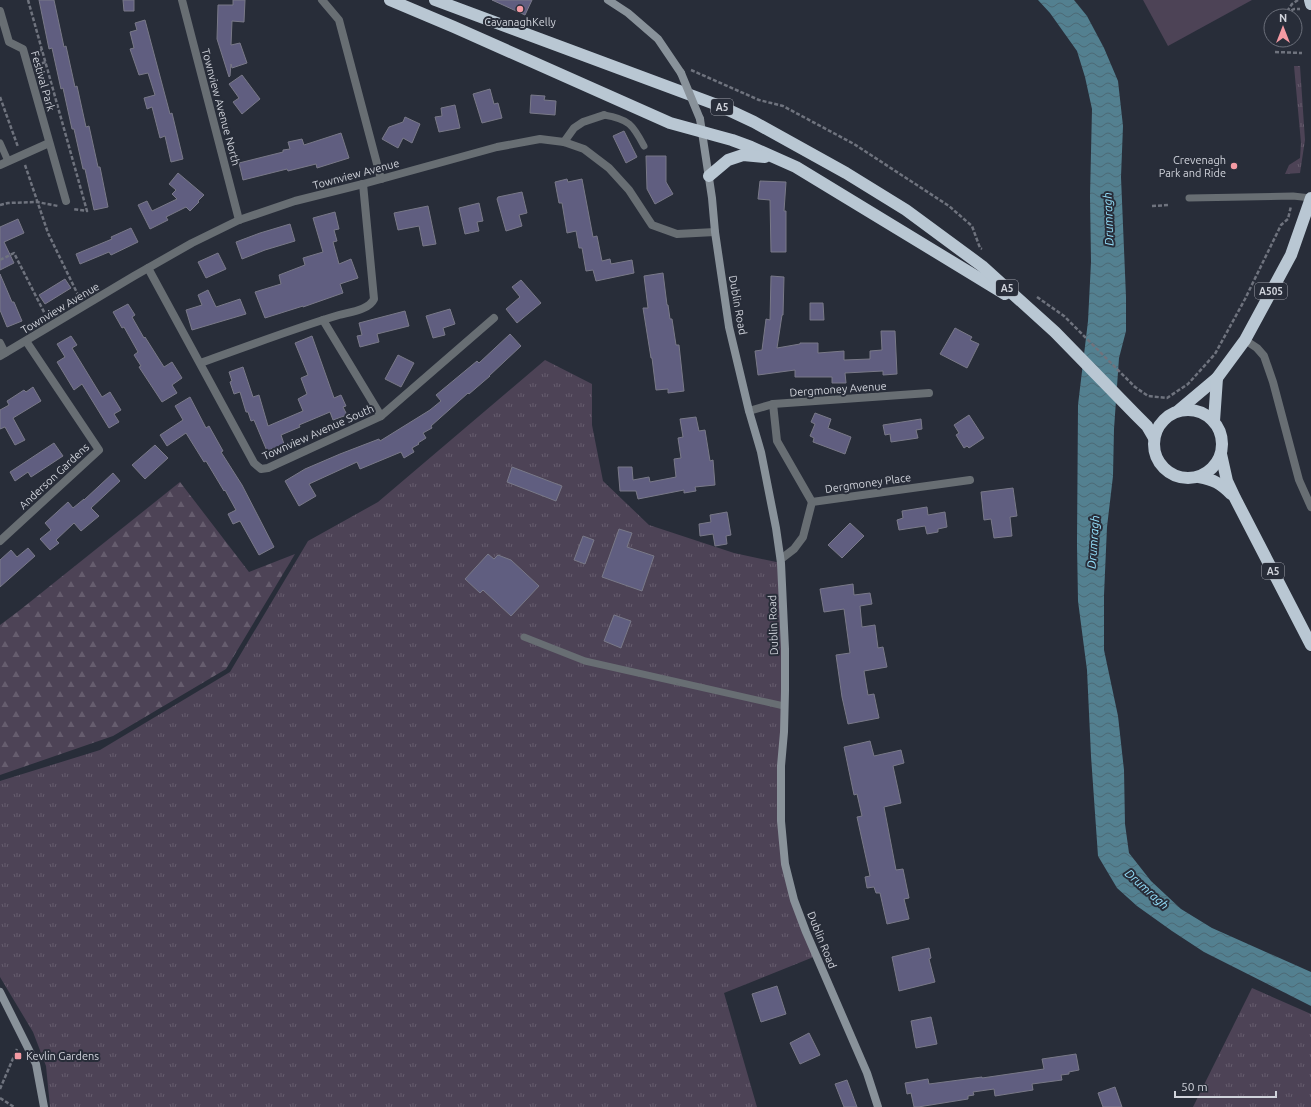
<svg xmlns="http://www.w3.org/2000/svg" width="1311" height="1107" viewBox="0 0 1311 1107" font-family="Ubuntu,sans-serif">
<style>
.grass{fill:url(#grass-tufts)}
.forest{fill:url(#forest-firs)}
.green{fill:#4d4356}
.water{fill:url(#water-waves)}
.building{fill:#605e80;stroke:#797988}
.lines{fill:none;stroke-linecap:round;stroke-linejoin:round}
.path{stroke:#6f737e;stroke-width:2.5;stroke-dasharray:4 2;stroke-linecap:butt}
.lane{stroke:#686e73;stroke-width:7}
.street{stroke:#686e73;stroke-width:8}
.secondary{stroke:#89929a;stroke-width:8}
.highway{stroke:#b9c7d3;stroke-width:12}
.secondary-bridge{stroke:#89929a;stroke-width:8}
.poi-dot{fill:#f49aa3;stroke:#282d39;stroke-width:1.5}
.labels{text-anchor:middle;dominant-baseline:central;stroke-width:4;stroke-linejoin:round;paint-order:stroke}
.shield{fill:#282d39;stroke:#9ea1aa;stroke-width:1}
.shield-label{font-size:10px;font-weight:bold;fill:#d0d3db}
.poi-label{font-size:11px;fill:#d0d3db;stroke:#282d39}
.street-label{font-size:11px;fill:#d0d3db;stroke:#282d39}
.water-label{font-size:12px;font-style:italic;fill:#94e0fc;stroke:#282d39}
</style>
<defs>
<pattern id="grass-tufts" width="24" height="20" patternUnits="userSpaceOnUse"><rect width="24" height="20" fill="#4d4356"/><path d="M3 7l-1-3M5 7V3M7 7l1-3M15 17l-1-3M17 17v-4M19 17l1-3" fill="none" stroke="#665d6e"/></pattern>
<pattern id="forest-firs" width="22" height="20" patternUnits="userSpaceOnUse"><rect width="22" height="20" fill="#4d4356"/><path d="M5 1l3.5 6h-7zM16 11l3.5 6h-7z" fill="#665d6e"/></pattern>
<pattern id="water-waves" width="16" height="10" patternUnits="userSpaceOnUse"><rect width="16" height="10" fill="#538090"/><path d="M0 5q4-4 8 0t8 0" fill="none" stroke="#4c6975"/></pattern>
</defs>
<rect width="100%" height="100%" fill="#282d39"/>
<g class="grass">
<path d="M1294,66H1300L1305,140L1300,173L1285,174L1289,165L1300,158L1301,143Z"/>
<path d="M545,360L592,384V425L603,481L649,525L734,553L781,563L785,864L816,956L724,993L757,1107H50L46,1066L33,1032L0,977V781L100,750L230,672L308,541L378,502Z"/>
<path d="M1252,988L1311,1014V1107H1193Z"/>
</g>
<path class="forest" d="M180,482L249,572L295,554L226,669L113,736L0,775V625L20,610Z"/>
<path class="green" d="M1143,0H1252L1168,46Z"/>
<path class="water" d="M1038,0H1074L1087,16L1104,48L1118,81L1123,126L1121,177L1126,297V331L1119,358L1114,429L1113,476L1107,527L1104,595V650L1118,716L1124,770L1125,824L1129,853L1151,881L1181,909L1212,928L1311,972V1006L1204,952L1172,931L1137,906L1117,888L1098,856L1091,756L1087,670L1078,601L1077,544L1078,405L1088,321L1091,262L1090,196L1092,109L1085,77L1077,51L1050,13Z"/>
<g class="building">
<path d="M39,0H54L64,47L66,46L75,87L77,86L86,127L89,126L98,167H100L108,207L94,210L85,169H83L74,129H72L63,88L61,89L52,48L49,49Z"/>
<path d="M123,0H134V11H124Z"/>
<path d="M233,0H245L244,22L232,21L231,45L240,43L247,63L232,68L231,64L230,76L229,77L217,39L218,5H233Z"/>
<path d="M492,0H532L525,15Z"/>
<path d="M145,20L170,114L172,113L183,159L171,162L165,136L160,138L152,107L147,109L144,98L155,95L148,73L139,75L130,49L134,48L130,32L137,30L135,23Z"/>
<path d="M242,75L260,99L242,114L233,102L239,98L229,84Z"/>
<path d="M490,89L494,104L498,103L502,118L482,123L473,94Z"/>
<path d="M531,95L545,96L544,100L556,101L555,115L530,113Z"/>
<path d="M455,105L460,128L439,132L435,117L442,116L441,108Z"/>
<path d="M405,117L420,124L412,143L403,138L398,148L382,139L389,127L403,122Z"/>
<path d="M624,131L637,157L626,163L613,136Z"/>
<path d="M341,133L349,158L317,168L316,164L288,171L287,169L243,180L239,163L283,152V150L290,149L288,142L302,139L304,145Z"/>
<path d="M646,156H666V182L673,194L655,204L647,189Z"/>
<path d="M178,173L204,195L198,201L199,202L190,211L186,207L166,217L168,220L150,229L138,205L147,201L152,211L177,199L172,194L176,190L169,184Z"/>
<path d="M567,179L568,182L582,179L593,237L597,236L602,261L610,259L611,264L632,260L634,273L596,281L593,270L586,271L582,248H579L576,231L567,233L562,203H559L555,182Z"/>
<path d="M760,181L786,182L784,211H786V252H771L770,200L758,199Z"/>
<path d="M522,192L527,213L519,215L522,226L506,231L497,199L498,197Z"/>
<path d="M479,203L483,221L477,222L479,231L465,234L459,208Z"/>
<path d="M428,206L436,244L423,246L419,226L398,230L394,213Z"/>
<path d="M335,212L339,229L334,230L337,241L333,242L339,264L351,259L358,278L340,284L343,293L303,307V306L265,318L255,292L281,284L279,275L305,265L303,258L323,252L313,218Z"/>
<path d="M18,219L24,233L4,242L14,263L0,270V227Z"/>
<path d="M290,224L295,241L265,250L242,259L236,242L260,233Z"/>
<path d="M131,228L138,242L111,255L109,252L80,264L76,254L112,239L111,237Z"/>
<path d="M218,253L226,269L206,278L198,262Z"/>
<path d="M663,273L667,305H668L670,319H672L676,345H679L684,391L668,393V389L656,390L652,358H651L643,308H648L644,276Z"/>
<path d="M0,274L12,302H14L22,321L7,327L0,310Z"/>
<path d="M771,276L784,277L783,315H782L777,348L800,344V343H818V353L844,351V360L870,359V351L882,350L881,331H895L897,374L883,375V371L845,373L846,383H832V377H795V370L758,375L755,351L762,350L766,319L770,320Z"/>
<path d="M65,279L71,288L45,304L39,295Z"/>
<path d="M521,280L541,303L517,323L506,309L520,297L512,287Z"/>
<path d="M208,290L216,307L240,299L246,314L192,330L186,310L202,305L198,295Z"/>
<path d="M810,303H823L824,320H810Z"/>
<path d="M128,304L135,315L132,317L144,338L145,337L164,367L172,362L182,378L172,385L177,393L162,402L139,367L141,366L134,355L138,352L124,327L122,328L113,312Z"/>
<path d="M450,309L455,324L443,328L445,335L433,338L426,316Z"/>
<path d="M405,311L409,326L377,334L379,342L360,347L357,336L362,335L359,323Z"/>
<path d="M955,328L972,337L970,340L979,344L967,368L940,354Z"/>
<path d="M510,334L521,346L489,376H490L469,394L468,393L431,426L432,428L423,433L426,438L418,443L419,444L412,448L414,452L404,458L401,452L360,469L357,462L309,484L316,496L299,506L285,481L305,469L340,454L379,439L380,441L430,410L441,401L436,395L477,361L479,363Z"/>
<path d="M71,336L77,345L72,348L102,397L110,392L121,410L114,414L119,422L109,428L82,384L74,390L57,362L65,357L57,344Z"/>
<path d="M312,336L334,398L341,395L346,406L343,407L347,415L333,420L330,412L299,425L300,427L281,435L284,444L267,451L254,420L251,421L248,412H246L240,392L234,394L230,382L232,381L229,372L243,367L253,397L259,395L268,426L303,411L298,399L307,394L301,378L308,375L295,343Z"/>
<path d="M398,355L414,363L401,387L385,379Z"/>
<path d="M33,387L41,401L13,418L25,440L15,445L5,427L0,429V410L9,405L7,401L24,390L26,392Z"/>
<path d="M190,397L206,428L209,426L223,451L221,452L242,485L274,547L259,555L240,521L233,524L228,514L236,510L225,490L224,491L206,461L204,462L186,433L167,446L160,435L183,420L175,406Z"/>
<path d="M815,413L831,419L828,428L851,437L845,454L813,442L814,438L810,436L815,424L811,422Z"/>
<path d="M969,415L984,438L969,448L967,446L964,448L956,435L959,433L954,425Z"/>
<path d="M696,417L699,431L705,430L710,461L713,460L715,485L695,487L696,491L684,493V490L638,499L636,491H620L618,467H632L633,480L649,477L650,482L676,477L674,459L681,458L678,438L683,437L680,419Z"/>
<path d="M921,419L922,429L916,430L918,438L891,442L890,434L885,435L883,425Z"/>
<path d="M54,443L63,456L31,477L28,472L15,481L10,472Z"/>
<path d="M155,445L168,458L145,479L132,465Z"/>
<path d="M512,467L562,486L556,501L507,482Z"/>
<path d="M113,473L120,481L91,508L99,516L81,531L74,523L56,540L59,543L50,550L40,539L51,530L45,523L68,502L73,508L84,499V500Z"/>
<path d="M1013,488L1017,516L1010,517L1012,536L994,538L991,519L984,520L981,492Z"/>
<path d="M927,507L928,515L945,512L947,527L938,529V532L927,534L925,526L899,530L897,520L903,518L902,511Z"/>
<path d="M727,512L731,535L726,536L727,544L715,546L713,534L700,536L699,524L711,522L710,515Z"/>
<path d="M850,523L864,536L842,558L828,545Z"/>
<path d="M619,529L632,533L627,547L654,556L642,591L602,577Z"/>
<path d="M583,536L594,540L585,564L574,560Z"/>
<path d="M28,548L35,556L0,587V560L11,550L17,557Z"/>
<path d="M488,554L494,559L498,555L511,560L539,586L511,616L483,590L480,593L465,579Z"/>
<path d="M853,584L854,595L870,593L872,604L860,606L862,627L875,625L878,648L883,647L887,667L864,671L868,695L874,694L879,718L848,724L842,697L836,655L850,653L844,609L824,612L820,589Z"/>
<path d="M614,615L631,621L621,648L604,641Z"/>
<path d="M870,741L874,756L901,750L904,763L893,766L901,803L884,807L896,870L903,869L909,898L904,899L909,919L887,924L880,893H876L874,887L867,888L865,877L870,876L857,817L862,816L857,794L854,795L844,747Z"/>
<path d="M929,948L931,958L929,959L935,982L899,991L892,957Z"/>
<path d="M777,986L786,1014L761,1022L752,994Z"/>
<path d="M931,1017L937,1044L916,1048L911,1021Z"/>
<path d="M809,1033L820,1055L800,1064L790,1043Z"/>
<path d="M1076,1054L1079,1070L1069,1072V1074L1061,1075L1062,1080L1032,1084L1033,1090L995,1096L994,1089L973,1092L974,1095L968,1096V1099L918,1107H914L911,1093L907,1094L905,1083L928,1079L929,1084L982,1077V1078L1044,1069L1042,1059Z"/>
<path d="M847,1080L857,1107H844L835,1084Z"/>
<path d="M1115,1087L1122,1107H1103L1098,1093Z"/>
</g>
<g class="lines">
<g class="path">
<path d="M28,0L87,211L73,209"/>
<path d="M1298,0L1292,4L1286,13L1294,9H1300"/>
<path d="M1275,52L1302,53"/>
<path d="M33,53L42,50"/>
<path d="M36,65L46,62"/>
<path d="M691,70L759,100L783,106L854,144L949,206L972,226L980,248L982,249"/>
<path d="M0,97L18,147"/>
<path d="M25,165L48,233L79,297"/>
<path d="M0,205L8,203L37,202L58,206"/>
<path d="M1152,206L1169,205"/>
<path d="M0,260L14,253L46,316"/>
<path d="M1037,297L1064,316L1135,387L1148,396L1167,398L1188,384L1215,354L1245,299L1281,225L1288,219L1291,206"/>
<path d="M0,1089L17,1049"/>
<path d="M0,1098L14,1107"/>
</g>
<g class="lane">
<path d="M604,115C629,119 633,125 644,146"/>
<path d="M0,143L8,161"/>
<path d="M1189,198L1293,196L1311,198"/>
<path d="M524,637L585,661L784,706"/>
</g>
<g class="street">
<path d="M182,0L239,220"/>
<path d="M322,0L339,20L381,179"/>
<path d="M0,11L9,42L23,49L66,201"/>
<path d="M564,142L574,128L583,122L604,115"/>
<path d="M0,165L49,143"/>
<path d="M148,268L254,463L261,469L268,468L381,416L494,318"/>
<path d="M323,320L381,416"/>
<path d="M1245,340L1257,348L1264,356L1273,382L1299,480L1311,507"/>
<path d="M0,343L5,353"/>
<path d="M0,356L134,276L192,243L239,220L295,201L363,184L497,147L540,139L564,142L584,149L609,168L629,190L652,225L677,234L715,232"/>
<path d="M200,363C246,347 292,329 339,315C350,312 369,310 374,299L363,184"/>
<path d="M773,404L777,441L812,502"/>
<path d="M749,411L773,404L929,393"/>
<path d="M0,541L99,450L26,341"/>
<path d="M781,559L794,549L803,537L812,502L970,480"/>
</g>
<g class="secondary">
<path d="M608,0L628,13L658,39L681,73"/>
<path d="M700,119L712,198L715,232L729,327L749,411L761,452L776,528L781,563L785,649V691L784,732L781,766V821L785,864L794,900L806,932L867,1073L878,1107"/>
<path d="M0,992L36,1064L44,1107"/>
</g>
<g class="highway">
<path d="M390,0L454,27L670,123L732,140L751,147L796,167L1005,294"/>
<path d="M435,0L720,106L754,122L846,173L906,210L982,266L1055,332L1135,414L1147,426L1154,438"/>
<path d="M1310,0L1311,4"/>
<path d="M709,176L728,160L743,155L765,157"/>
<circle cx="1188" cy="444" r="34"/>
<path d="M1179,410L1217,378L1245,340L1291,255L1311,198"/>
<path d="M1214,421L1217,378"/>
<path d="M1221,454L1227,481L1235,498L1311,645"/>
<path d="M1199,477C1214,480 1220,483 1231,494"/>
</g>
<path class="secondary-bridge" d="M681,73L700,119"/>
</g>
<g class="poi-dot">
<circle cx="520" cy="9" r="4"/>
<circle cx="1234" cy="166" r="4"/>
<rect x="14" y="1052" width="8" height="8" rx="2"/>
</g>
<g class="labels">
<g class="shield">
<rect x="711" y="99" width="22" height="16" rx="3"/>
<rect x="996" y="280" width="22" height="16" rx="3"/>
<rect x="1255" y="283" width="32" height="16" rx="3"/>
<rect x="1262" y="563" width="22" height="16" rx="3"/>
</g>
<g class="shield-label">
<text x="722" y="107">A5</text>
<text x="1007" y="288">A5</text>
<text x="1271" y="291">A505</text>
<text x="1273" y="571">A5</text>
</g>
<g class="poi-label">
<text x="520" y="22">CavanaghKelly</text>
<text x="1226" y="160" text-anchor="end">Crevenagh<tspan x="1226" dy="13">Park and Ride</tspan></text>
<text x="26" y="1056" text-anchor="start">Kevlin Gardens</text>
</g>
<g class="street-label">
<text transform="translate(43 81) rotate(74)">Festival Park</text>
<text transform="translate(221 107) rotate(75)">Townview Avenue North</text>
<text transform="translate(356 174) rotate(-15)">Townview Avenue</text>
<text transform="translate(738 305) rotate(80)">Dublin Road</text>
<text transform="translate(60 308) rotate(-31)">Townview Avenue</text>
<text transform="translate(838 389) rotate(-4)">Dergmoney Avenue</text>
<text transform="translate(318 432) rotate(-24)">Townview Avenue South</text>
<text transform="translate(54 476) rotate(-43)">Anderson Gardens</text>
<text transform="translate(868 483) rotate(-8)">Dergmoney Place</text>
<text transform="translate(773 625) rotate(-92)">Dublin Road</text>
<text transform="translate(822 940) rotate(68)">Dublin Road</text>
</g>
<g class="water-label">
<text transform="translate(1108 219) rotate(-92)">Drumragh</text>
<text transform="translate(1093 542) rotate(-86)">Drumragh</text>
<text transform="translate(1147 889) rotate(42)">Drumragh</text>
</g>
</g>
<g transform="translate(1283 28)"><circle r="19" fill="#282d39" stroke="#6b6f7a"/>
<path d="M0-3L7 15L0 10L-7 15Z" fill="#f49aa3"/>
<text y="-6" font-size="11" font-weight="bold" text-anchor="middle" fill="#d0d3db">N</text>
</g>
<path d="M1175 1091v6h101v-6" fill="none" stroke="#d0d3db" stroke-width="2"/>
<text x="1181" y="1091" font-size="12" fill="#d0d3db" stroke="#282d39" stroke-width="3" paint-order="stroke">50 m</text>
</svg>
